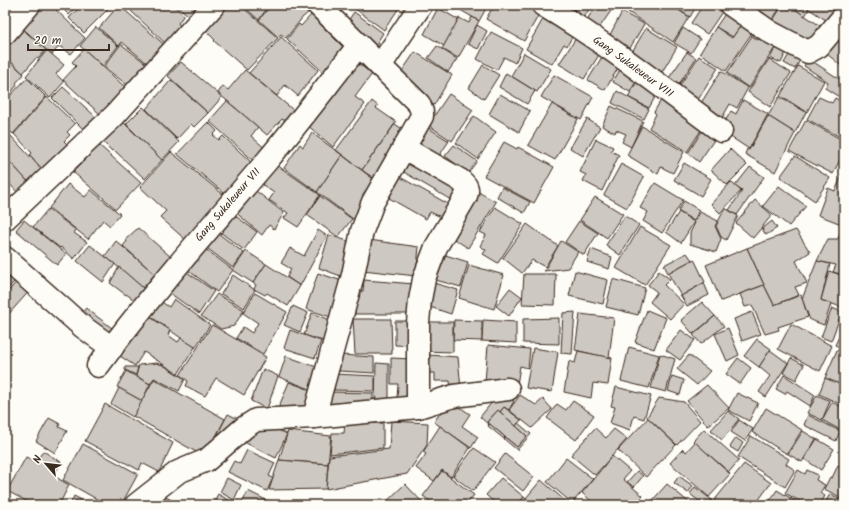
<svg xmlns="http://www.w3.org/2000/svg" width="849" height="510" viewBox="0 0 849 510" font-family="Kalam,sans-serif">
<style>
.building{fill:#cdc8c2;stroke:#3b2a1e}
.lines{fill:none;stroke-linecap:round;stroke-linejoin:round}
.minor-casing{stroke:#3b2a1e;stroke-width:25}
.minor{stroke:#fdfcf7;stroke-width:22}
.labels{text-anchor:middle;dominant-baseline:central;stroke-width:3.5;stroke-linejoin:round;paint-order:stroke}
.street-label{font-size:11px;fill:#3b2a1e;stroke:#fdfcf7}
</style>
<rect width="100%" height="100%" fill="#fdfcf7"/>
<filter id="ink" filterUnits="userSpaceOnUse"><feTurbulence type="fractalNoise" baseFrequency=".025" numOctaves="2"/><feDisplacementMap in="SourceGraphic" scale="8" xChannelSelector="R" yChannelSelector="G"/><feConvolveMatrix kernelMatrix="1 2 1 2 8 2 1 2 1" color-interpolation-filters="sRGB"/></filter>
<g filter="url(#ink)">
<g class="building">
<path d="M5,5L15,6L5,18Z"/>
<path d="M32,5H51L85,38L71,54L59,46L52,55L17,23Z"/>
<path d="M59,5H78L69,15Z"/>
<path d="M80,5H112L84,33L69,18L79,8L78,7Z"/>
<path d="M119,5L168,48L153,68L122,42L119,46L99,28Z"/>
<path d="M137,5H173L184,15L178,23L181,27L166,44L131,11Z"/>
<path d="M176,5H198L189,16Z"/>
<path d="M226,5H240L278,38L247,70L214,41L215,40L205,30Z"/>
<path d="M242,5H269L259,20Z"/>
<path d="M271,5H300L308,13L303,17L286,38L281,34L278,37L259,20Z"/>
<path d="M350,5H401L384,30Z"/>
<path d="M459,5H488L479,21L457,8Z"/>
<path d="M494,5H536L542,9L524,41L486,19Z"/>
<path d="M576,5H592L584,17L574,9Z"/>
<path d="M597,5H615L597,31L585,22Z"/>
<path d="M632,5H671L689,17L673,42L628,12Z"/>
<path d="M672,5H697L690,17Z"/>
<path d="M703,5L726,6L707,34L691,23Z"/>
<path d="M737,5H782L768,26Z"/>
<path d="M783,5H789L822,27L809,48L769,26Z"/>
<path d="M789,5H803L809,9L805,16Z"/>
<path d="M803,5H844L832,24Z"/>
<path d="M438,8L459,20L444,46L424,34Z"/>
<path d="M729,8L745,19L733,37L716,27Z"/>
<path d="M354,12L383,33L378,41L379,43L374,50L344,27Z"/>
<path d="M622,12L644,24L626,55L605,44Z"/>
<path d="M311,15L346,50L324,73L287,39L299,24L301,26Z"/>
<path d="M472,17L479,21L458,58L442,49L459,18L469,23Z"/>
<path d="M543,19L572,37L567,46L564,44L552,64L526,49Z"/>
<path d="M745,20L756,27L726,71L700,53L716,27L732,38Z"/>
<path d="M18,25L46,50L38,59L36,58L23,73L5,56V43Z"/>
<path d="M477,25L487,31L478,49L468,44Z"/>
<path d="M96,27L118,46L103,66L80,46Z"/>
<path d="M844,27V68L822,50Z"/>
<path d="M646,28L677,47L659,77L629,57Z"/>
<path d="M683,28L700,39L691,53L674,43Z"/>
<path d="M491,32L522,48L515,63L504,57L497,70L477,59Z"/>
<path d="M762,33L778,43L749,88L727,73L752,36L758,40Z"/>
<path d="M578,35L602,50L584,79L559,64Z"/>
<path d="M281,37L318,70L298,96L285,85L277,96L249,73Z"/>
<path d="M778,43L788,48L781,63L770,58Z"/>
<path d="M121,44L153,69L135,91L104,67Z"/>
<path d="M437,46L457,59L448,72L428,58Z"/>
<path d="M84,49L127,89L102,116L63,80L76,66L72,62Z"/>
<path d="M47,50L64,65L56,74L64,82L50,98L26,76Z"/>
<path d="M791,51L802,57L795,69L784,63Z"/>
<path d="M415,52L452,75L434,105L396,80Z"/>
<path d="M605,52L621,63L605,90L588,80Z"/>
<path d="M687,52L696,58L674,92L664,85Z"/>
<path d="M524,53L551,69L537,92L511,76Z"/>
<path d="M699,56L718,68L694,106L675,93Z"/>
<path d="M5,57L24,74L16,83L17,85L9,95L5,91Z"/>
<path d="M769,59L791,73L770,107L748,92Z"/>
<path d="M809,59L844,82V100L825,88L828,82L804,66Z"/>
<path d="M355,61L372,74L355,97L365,104L333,147L306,124Z"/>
<path d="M181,62L222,97L208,113L168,76Z"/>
<path d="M483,65L499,75L484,99L469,88Z"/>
<path d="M622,66L639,76L630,92L613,82Z"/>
<path d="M798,66L824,81L807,112L780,96Z"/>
<path d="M245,70L298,114L290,124L282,119L267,135L218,93L223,86L228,90Z"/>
<path d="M721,71L748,88L737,108L730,104L718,125L696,111Z"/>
<path d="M506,73L535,91L527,104L499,87Z"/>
<path d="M554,75L593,97L581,120L541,97Z"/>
<path d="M27,78L46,97L13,134L5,127V101Z"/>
<path d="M639,78L659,90L649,108L628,97Z"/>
<path d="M171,80L208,113L194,127L191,124L177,139L146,109Z"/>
<path d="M63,87L96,117L84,130L52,98Z"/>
<path d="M617,91L649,109L644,119L612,103Z"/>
<path d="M449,94L473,110L452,141L428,125Z"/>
<path d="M500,94L530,111L519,132L489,114Z"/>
<path d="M47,97L75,124L67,132L70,135L64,141L73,150L47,175L30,155L32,153L14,134Z"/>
<path d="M779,97L806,112L795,133L768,116Z"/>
<path d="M819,97L832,103L835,98L844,103V139L807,119Z"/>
<path d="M661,100L703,127L687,152L649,128L656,114L654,112Z"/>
<path d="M743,100L768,114L749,149L720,130L731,111L736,114Z"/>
<path d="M227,101L258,127L251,136L268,151L256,163L209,121Z"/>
<path d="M372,101L378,106L376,108L396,122L362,170L336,150Z"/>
<path d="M552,104L578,119L555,160L528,145Z"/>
<path d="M611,106L643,121L631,147L622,142L626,134L616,130L615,133L602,126Z"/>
<path d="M143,107L179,142L162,160L126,124Z"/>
<path d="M474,116L496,132L478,159L456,143Z"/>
<path d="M768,116L795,133L775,172L745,154L747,149L749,150Z"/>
<path d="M587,119L600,127L583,156L570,148Z"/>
<path d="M121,120L162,160L145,179L114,150L112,151L101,140Z"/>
<path d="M806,120L844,141V151L833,174L789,151Z"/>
<path d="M208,122L217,131L213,135L219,140L223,136L253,164L230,198L177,154Z"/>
<path d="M395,124L411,135L379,182L362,170Z"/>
<path d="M642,126L684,152L673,173L661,167L658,174L627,155Z"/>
<path d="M427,127L449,141L439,156L417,143Z"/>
<path d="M702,131L714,140L699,162L688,153Z"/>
<path d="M312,133L342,155L317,192L284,168L300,144L303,147Z"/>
<path d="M11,136L46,174L31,185L9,161L5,163V141Z"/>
<path d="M596,139L613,147L611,151L619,155L602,191L583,181L586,175L580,172Z"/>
<path d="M504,142L517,149L518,147L554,167L534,203L484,176Z"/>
<path d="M99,145L141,183L116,209L73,172Z"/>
<path d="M454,145L477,161L468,173L445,156Z"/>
<path d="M730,149L747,165L727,185L711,170Z"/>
<path d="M171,152L230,200L188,242L160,217L166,211L140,187Z"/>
<path d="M342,155L381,185L357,222L317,192Z"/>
<path d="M795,156L830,178L815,201L780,177Z"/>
<path d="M411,157L458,185L451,200L402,171Z"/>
<path d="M271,161L320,195L298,227L284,218L288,213L269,200L274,193L263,185L265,181L259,177Z"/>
<path d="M684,163L711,179L701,196L674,180Z"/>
<path d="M5,164L7,166L12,164L30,184L19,194L5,179Z"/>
<path d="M621,164L644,177L627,208L604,195Z"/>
<path d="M750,167L764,177L737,215L729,210L742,191L735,186Z"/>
<path d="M844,171V225L818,215L828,188L835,191Z"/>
<path d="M400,177L448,204L441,217L430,212L426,219L389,198Z"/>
<path d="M731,182L741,191L720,213L711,204Z"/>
<path d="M655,183L683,200L662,233L643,221L648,212L640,208Z"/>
<path d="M68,184L85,197L91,190L120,214L110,226L103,220L88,239L49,208Z"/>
<path d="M779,186L806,206L789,226L763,206Z"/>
<path d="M251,187L284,213L274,229L269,225L262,235L233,210Z"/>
<path d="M502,187L530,202L524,213L497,197Z"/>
<path d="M475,190L496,202L468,248L448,235Z"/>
<path d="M320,196L352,219L338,237L307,215Z"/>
<path d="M595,197L623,214L607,238L580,220Z"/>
<path d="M755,200L772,215L753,238L736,223Z"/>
<path d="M684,201L699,210L694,221L678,211Z"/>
<path d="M495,207L523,224L498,263L483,254L486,250L480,246L486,235L480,232Z"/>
<path d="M725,208L738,216L726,240L721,237L716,226Z"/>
<path d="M48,209L76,230L74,233L87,242L74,259L61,247L60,248L33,227Z"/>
<path d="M229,211L257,232L244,250L216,229Z"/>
<path d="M679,212L694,222L681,243L666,232Z"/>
<path d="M700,212L718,221L715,226L721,239L716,252L690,244V233Z"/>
<path d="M625,216L639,225L620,255L606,245Z"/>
<path d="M24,220L66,254L57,265L16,230Z"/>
<path d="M579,221L598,233L584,255L565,242Z"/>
<path d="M772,221L777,228L766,235L762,229Z"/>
<path d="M527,224L558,246L545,267L532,260L522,273L503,258Z"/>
<path d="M640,227L671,245L645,285L616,268Z"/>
<path d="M842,227L844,228V275L833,272L836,265L817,261L828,239H838Z"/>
<path d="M138,228L171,257L156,275L123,246L127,241L126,239Z"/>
<path d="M318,230L327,236L300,286L287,277L291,269L281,263L290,248L304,256Z"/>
<path d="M796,230L810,252L796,261L807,283L795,287L799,295L774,305L764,285L747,248Z"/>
<path d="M215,231L244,253L233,268L203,245Z"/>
<path d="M329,235L357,244L349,279L319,268Z"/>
<path d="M369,240L419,247L416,276L363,270Z"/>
<path d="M116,241L155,274L143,288L105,256Z"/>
<path d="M561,241L578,252L568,268L544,271Z"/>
<path d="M90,245L115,264L103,282L77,261Z"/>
<path d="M200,245L233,270L217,292L184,267Z"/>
<path d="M747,248L764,285L721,301L706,265Z"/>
<path d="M591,249L612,257L609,269L587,262Z"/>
<path d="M246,251L266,264L253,283L233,270Z"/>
<path d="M439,253L468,262L461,287L432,279Z"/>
<path d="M687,253L692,260L668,273L664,265Z"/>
<path d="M694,259L705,282L681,296L668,273Z"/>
<path d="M817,261L830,264L821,300L831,304L824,325L810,320L802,299Z"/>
<path d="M5,263L19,276L5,292Z"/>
<path d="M266,264L300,286L288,306L267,293L265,295L254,289L256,285L253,283Z"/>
<path d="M469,265L504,275L494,309L459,298Z"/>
<path d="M119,267L149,293L140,304L126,294V295L110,283Z"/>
<path d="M181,268L214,291L199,314L164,289Z"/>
<path d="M575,271L608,280L603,304L569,296Z"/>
<path d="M659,271L670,279L664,285L684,304L670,319L650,302L657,292L648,285Z"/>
<path d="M829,271L844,276V308L821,300Z"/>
<path d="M318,273L348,283L337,319L306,309Z"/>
<path d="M524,274H556L555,305L522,304Z"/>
<path d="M233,275L255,290L244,308L221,294Z"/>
<path d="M20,278L32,288L7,316L5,315V295Z"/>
<path d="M613,279L645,288L638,315L606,307Z"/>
<path d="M364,280L415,284V314H355V292L363,291Z"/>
<path d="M430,282L458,290L451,314L424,305Z"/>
<path d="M704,283L709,295L687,306L681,296Z"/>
<path d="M764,285L774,305L801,295L808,317L778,327L779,330L765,334L752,305L745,307L740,294Z"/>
<path d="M510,288L522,297L509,316L496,306Z"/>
<path d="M255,293L287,312L263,354L236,338L243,327L252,333L258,323L243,313Z"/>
<path d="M217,294L244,310L234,326L221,329L201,316Z"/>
<path d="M154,297L169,307L174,299L210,325L195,348L143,311Z"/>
<path d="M702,302L715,316L693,334L681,320Z"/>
<path d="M293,306L308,313L300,332L284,325Z"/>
<path d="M86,308L117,332L108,343L76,320Z"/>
<path d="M832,308L842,312L831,341L821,337Z"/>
<path d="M647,310L666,318L654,349L635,342Z"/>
<path d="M575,312L572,354L561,353L563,313Z"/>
<path d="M752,312L761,334L742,341L734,319Z"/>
<path d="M312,313L336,322L329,343L304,335Z"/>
<path d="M580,314L614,318L609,358L575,350Z"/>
<path d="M147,315L170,330L168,335L178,342L181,338L195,347L178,374L144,352L135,366L114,352Z"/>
<path d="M715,316L724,326L701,344L693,335Z"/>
<path d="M559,318V344L523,343V319Z"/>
<path d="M353,319H391L392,354H355Z"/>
<path d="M454,320L482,321V341L453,340Z"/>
<path d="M483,320L516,322V343L482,341Z"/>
<path d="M395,321H415V346L395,345Z"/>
<path d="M423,322H453V352L422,351Z"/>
<path d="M791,324L832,346L820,371L778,349Z"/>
<path d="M212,325L266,357L244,395L216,378L205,396L186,386L188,381L180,375Z"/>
<path d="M844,326V349L835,345Z"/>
<path d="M728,328L739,355L727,361L715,334Z"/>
<path d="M290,330L321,341L315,358L284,348Z"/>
<path d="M681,330L695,340L680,360L666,350Z"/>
<path d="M757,339L771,349L759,367L744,356Z"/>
<path d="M488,345L530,349L528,368L520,366L517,385L485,382Z"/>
<path d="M629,347L659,355L649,388L621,381Z"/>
<path d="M533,348L558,352L552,392L526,388Z"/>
<path d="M770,350L788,363L766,397L759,392L770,376L759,367Z"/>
<path d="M837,350L844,353V386L825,378Z"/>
<path d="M578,351L612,358L608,385L593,383L591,398L564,392L569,361L575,363Z"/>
<path d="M660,354L675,359L666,392L651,388Z"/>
<path d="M340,355L374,357V373L339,371Z"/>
<path d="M428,355L458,357L461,389L451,390L450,381H435V373H427Z"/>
<path d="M689,355L710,371L697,385L677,369Z"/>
<path d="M286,356L322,369L315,391L279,377Z"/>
<path d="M391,358L412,359V399L397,398L398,384H391Z"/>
<path d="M738,358L751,368L740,384L726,374Z"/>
<path d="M791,358L804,365L796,380L783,373Z"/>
<path d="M156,363L163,365L185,379L179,391L154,378L150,384L136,376L139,365Z"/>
<path d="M376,363L389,364V402L375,401Z"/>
<path d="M125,367H138L136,375L125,370Z"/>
<path d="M263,369L278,376L267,409L251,401Z"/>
<path d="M126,371L150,384L142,401L117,387Z"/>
<path d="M334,374L375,376V391L334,390Z"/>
<path d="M784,375L815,395L810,406L787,391L785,394L776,389Z"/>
<path d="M672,376L684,380L680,395L668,391Z"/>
<path d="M825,378L844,386V406L819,394Z"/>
<path d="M154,379L225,419L205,457L133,416Z"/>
<path d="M289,382L313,391L308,412L278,409Z"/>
<path d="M707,385L729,408L708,426L687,401Z"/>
<path d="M616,387L651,396L644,419L634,416L630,430L610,423L615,407L611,406Z"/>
<path d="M119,388L142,401L133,417L111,404Z"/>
<path d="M501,391L514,401L509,410L504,407L500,412L498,410L487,422L490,424L489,425L480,417Z"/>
<path d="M329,392L373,393V406L329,408Z"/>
<path d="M737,393L758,403L749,421L728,410Z"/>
<path d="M520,395L536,405L543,399L552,409L532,428L509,410Z"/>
<path d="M817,395L830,401L822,420L807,413Z"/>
<path d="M659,398L684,402L700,421L677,445L647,417Z"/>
<path d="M449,400L470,414L462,426L478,437L471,448L434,422Z"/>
<path d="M573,401L594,415L576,440L547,418L557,404L566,410Z"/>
<path d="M832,402L844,408V432L822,420Z"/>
<path d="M105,404L173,443L159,472L142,463L139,470L85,441Z"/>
<path d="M504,407L521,420L516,426L500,412Z"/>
<path d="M766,408L802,430L787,454L752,432Z"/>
<path d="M498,410L527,436L517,447L487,422Z"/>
<path d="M728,411L739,419L722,440L711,430Z"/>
<path d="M228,414L240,420L229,439L218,433Z"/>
<path d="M808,415L840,431L836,441L804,425Z"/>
<path d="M49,418L60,424L59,427L67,431L55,453L36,441Z"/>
<path d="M648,418L676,445L646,477L618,450Z"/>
<path d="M739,420L753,429L745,441L731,432Z"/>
<path d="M391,421L428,423L427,445L407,474L326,489L329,456L389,449Z"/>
<path d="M263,423L287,434L276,458L242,441Z"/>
<path d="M345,423H383V448L330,454L332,433H344Z"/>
<path d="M518,423L531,434L517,450L504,439L505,437L517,447L527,436L516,426Z"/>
<path d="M490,424L505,437L504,439L488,426Z"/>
<path d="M440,426L470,448L451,477L442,470L434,481L416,468L426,454L423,452Z"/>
<path d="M595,428L606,438L614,429L627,439L595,475L571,455Z"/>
<path d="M704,429L739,460L729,472L693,441Z"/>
<path d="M288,431L331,436L328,464L279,460Z"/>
<path d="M803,431L816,439L802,462L788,454Z"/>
<path d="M751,436L789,459L786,464L795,470L785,487L738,457Z"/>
<path d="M736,438L743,443L738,452L730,447Z"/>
<path d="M817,439L834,449L821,470L804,459Z"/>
<path d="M695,442L730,474L709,497L670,463L683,449L686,452Z"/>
<path d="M83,444L138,474L121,505H107L63,480Z"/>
<path d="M474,448L495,462L473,491L453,476Z"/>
<path d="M247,450L275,463L269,476L273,478L267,491L228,472L234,461L240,464Z"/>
<path d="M43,451L61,462L54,476L69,485L59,505H34L7,491L26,457L36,462Z"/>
<path d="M505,454L534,477L523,491L494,468Z"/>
<path d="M612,456L630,471L623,479L643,496L636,505H596L582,493Z"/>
<path d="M566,458L593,479L572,503L547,482Z"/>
<path d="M279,460L328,464L326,489L269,490Z"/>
<path d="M744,464L771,483L755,505H717L713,502Z"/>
<path d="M838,465L844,468V499L824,489L830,477L832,478Z"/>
<path d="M798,470L805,474L807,470L818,475L816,480L825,485L820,493L825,496L820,505H807L785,493Z"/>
<path d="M442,471L474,495L466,505H435L423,496Z"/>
<path d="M637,471L643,476L634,487L627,482Z"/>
<path d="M679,476L693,486L688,493L674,483Z"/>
<path d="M227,478L241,485L234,500L220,492Z"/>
<path d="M501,478L524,497L517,505H497L486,495Z"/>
<path d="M541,480L570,505H534L526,498Z"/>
<path d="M405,484L425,505H387L385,503Z"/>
<path d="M667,484L692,505H655L651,502Z"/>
<path d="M695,487L712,500L707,505H704L690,494Z"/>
<path d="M777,490L802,505H767Z"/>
<path d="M248,491L268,501L266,505H241Z"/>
<path d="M218,494L237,505H212Z"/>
<path d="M830,494L844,501V505H824Z"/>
<path d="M74,496L91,505H70Z"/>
<path d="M166,497L180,505H162Z"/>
<path d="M524,497L532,505H517Z"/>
</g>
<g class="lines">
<defs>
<g id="minor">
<path d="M543,5C605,42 663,88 721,131"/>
<path d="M731,5L770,32L808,52L819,46L844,16"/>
<path d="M5,33L29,5"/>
<path d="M380,66L421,5"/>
<path d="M404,148L460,180C466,185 469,188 466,196L436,247L424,279L420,300L418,323V407"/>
<path d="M5,219L115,115L214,5"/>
<path d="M5,258L83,327L112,348"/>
<path d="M98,366C150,295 209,229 266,162C298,124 328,84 359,45"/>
<path d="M314,417L353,275L362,231L373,202L422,116V112L419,104L318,5"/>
<path d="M136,505L178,472L207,460L245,427L256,420L314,417L418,407L454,396L508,389"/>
</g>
</defs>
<use href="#minor" class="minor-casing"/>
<use href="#minor" class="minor"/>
</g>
</g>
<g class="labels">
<g class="street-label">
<text transform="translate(633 67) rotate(36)">Gang Sukaleueur VIII</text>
<text transform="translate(228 205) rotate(-49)">Gang Sukaleueur VII</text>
</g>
</g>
<rect width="849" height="510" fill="none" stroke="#fdfcf7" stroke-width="20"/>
<rect x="10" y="10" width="829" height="490" fill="none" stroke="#3b2a1e" stroke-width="1.5" filter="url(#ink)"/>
<g transform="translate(46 464) rotate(298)" stroke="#fdfcf7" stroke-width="3" paint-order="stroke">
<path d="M0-3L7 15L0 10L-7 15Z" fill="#3b2a1e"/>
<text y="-6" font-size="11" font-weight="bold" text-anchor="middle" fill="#3b2a1e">N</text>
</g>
<path d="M28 44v6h81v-6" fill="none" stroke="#3b2a1e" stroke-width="2"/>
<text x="34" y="44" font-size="12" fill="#3b2a1e" stroke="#fdfcf7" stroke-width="3" paint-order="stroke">20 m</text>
</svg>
